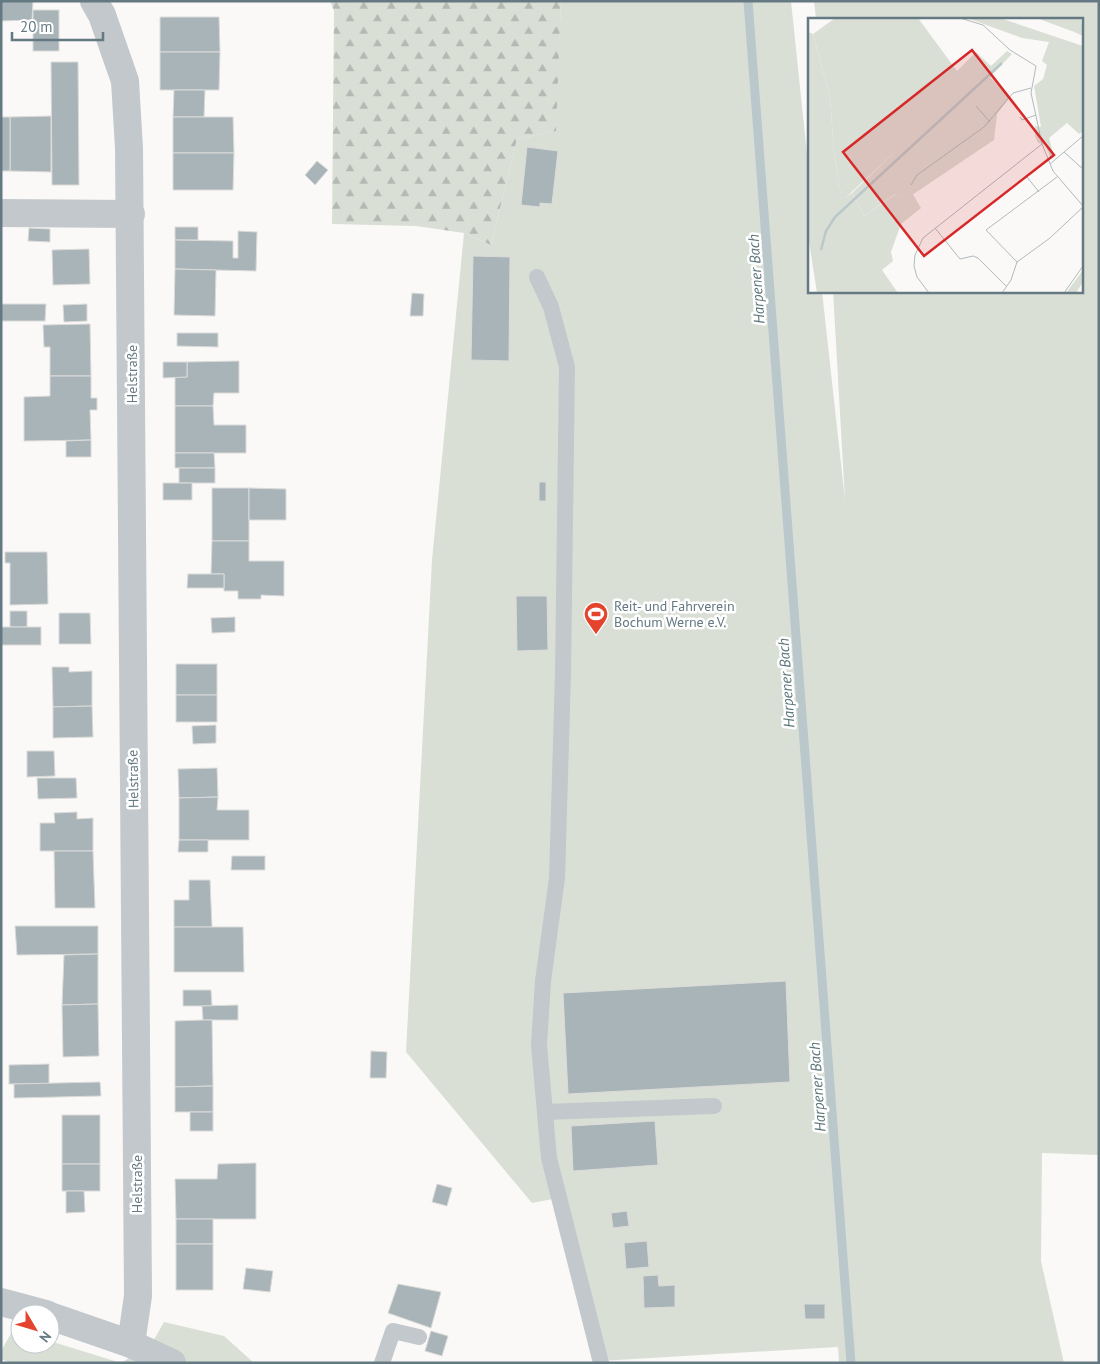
<svg xmlns="http://www.w3.org/2000/svg" width="1100" height="1364" viewBox="0 0 1100 1364" font-family="'PT Sans',sans-serif">
<style>
.green{fill:#dadfd6}
.forest{fill:url(#forest-firs)}
.lines{fill:none;stroke-linecap:round;stroke-linejoin:round}
.stream{stroke:#bac8cb;stroke-width:9}
.building{fill:#a9b4b8;stroke:#dbdbd9}
.lane{stroke:#c2c8cb;stroke-width:16}
.street{stroke:#c2c8cb;stroke-width:28}
.labels{text-anchor:middle;dominant-baseline:central;stroke-width:5;stroke-linejoin:round;paint-order:stroke}
.street-label{font-size:14px;fill:#647982;stroke:#fff}
.poi-label{font-size:14px;fill:#647982;stroke:#fff;text-anchor:start}
.water-label{font-size:15px;font-style:italic;fill:#5f777c;stroke:#fff}
.inset-river{fill:none;stroke:#bac8cb;stroke-width:2.5}
.inset-road{fill:none;stroke:#b0babe;stroke-width:1}
.view{fill:#d62828;fill-opacity:0.15;stroke:#d62828;stroke-width:2.5}
.inset-edge{fill:none;stroke:#647982;stroke-width:2.5}
</style>
<defs>
<pattern id="forest-firs" width="22" height="20" patternUnits="userSpaceOnUse" patternTransform="scale(1.25)"><rect width="22" height="20" fill="#dadfd6"/><path d="M5 1l3.5 6h-7zM16 11l3.5 6h-7z" fill="#b4bab3"/></pattern>
</defs>
<rect width="100%" height="100%" fill="#faf9f7"/>
<g class="green">
<path d="M561,1H791L809,173V291H822L845,500L833,291H1081V19H816L814,1H1099V1155L1042,1153L1041,1261L1064,1363H839L838,1347L600,1361L558,1198L532,1203L406,1052L432,560L464,233L491,245L517,139L555,131Z"/>
<path d="M164,1322L224,1336L254,1363H122L155,1338Z"/>
<path d="M13,1330L20,1332V1344H50V1341L121,1363H11L1,1359V1351Z"/>
</g>
<path class="forest" d="M330,1H561L556,131L517,139L491,245L464,233L416,226L332,224L334,11Z"/>
<g class="lines">
<path class="stream" d="M748,1L851,1363"/>
</g>
<g class="building">
<path d="M1,1H33L32,20L1,21Z"/>
<rect x="33" y="10" width="26" height="41"/>
<path d="M160,17H219L220,52H160Z"/>
<path d="M160,52H220L219,90H160Z"/>
<path d="M51,62H78L79,185H52Z"/>
<path d="M174,90H205L204,117H173Z"/>
<path d="M51,116V172L10,171V117Z"/>
<rect x="1" y="117" width="9" height="54"/>
<path d="M173,117H233L234,153H173Z"/>
<path d="M527,147L558,151L552,204L540,203V207L521,205Z"/>
<path d="M173,153H234L233,190H173Z"/>
<path d="M317,161L328,170L315,185L305,175Z"/>
<rect x="175" y="227" width="23" height="13"/>
<path d="M29,228L50,229V242L28,241Z"/>
<path d="M238,231L257,232L256,271L175,269V240L233,241V258H238Z"/>
<path d="M89,249L90,284L53,285L52,250Z"/>
<path d="M473,256L510,257L509,361L471,360Z"/>
<path d="M175,269L216,270L215,316L174,315Z"/>
<path d="M412,293L424,294L423,316H410Z"/>
<path d="M1,304H46L45,321H1Z"/>
<path d="M87,304V321L64,322L63,305Z"/>
<path d="M90,324L91,376H50V347H44L43,325Z"/>
<path d="M177,333H218V347L177,346Z"/>
<path d="M239,361V393H214L213,406H175V377H187V362Z"/>
<path d="M163,362H187V377L163,378Z"/>
<path d="M50,376H91V398H97V410H90L91,440L24,441V397L50,396Z"/>
<path d="M175,406H213L214,425H246V453H175Z"/>
<path d="M91,440V457H66V441Z"/>
<path d="M175,453H214L215,468H175Z"/>
<rect x="179" y="468" width="36" height="15"/>
<rect x="539" y="482" width="7" height="19"/>
<rect x="163" y="483" width="29" height="17"/>
<rect x="212" y="488" width="37" height="53"/>
<path d="M249,488L286,489V520H249Z"/>
<path d="M212,541H249V561H284V596L261,595V599H238V591H224V574H211Z"/>
<path d="M5,552H47L48,604L10,605V563H5Z"/>
<path d="M188,574H224V588H187Z"/>
<path d="M516,596H547L548,650L517,651Z"/>
<rect x="10" y="611" width="17" height="16"/>
<path d="M59,613H90L91,644H59Z"/>
<path d="M235,617V632L212,633L211,618Z"/>
<rect x="1" y="627" width="40" height="18"/>
<rect x="176" y="664" width="41" height="31"/>
<path d="M52,667H69V672L92,671V706L53,707Z"/>
<rect x="176" y="695" width="41" height="27"/>
<path d="M92,706L93,737L53,738V707Z"/>
<path d="M216,725V743L193,744L192,726Z"/>
<path d="M27,751H54L55,776L27,777Z"/>
<path d="M217,768L218,797L179,798L178,769Z"/>
<path d="M37,778H76L77,798L38,799Z"/>
<path d="M218,797L217,810H249V840H179V798Z"/>
<path d="M77,812V819L93,818V851H40V823H55L54,813Z"/>
<path d="M179,840H208V852H178Z"/>
<path d="M54,851H93L95,908H55Z"/>
<path d="M232,856H265V870H231Z"/>
<path d="M189,880H210L212,927H174V900H189Z"/>
<path d="M15,926H98V954L17,955Z"/>
<path d="M174,927H243L244,972H174Z"/>
<path d="M98,954V1004L62,1005L64,955Z"/>
<path d="M786,981L790,1082L568,1094L563,993Z"/>
<path d="M183,990H211L212,1006H183Z"/>
<path d="M98,1004L99,1056L63,1057L62,1005Z"/>
<path d="M238,1005V1020H203L202,1006Z"/>
<path d="M203,1020H212L213,1086L175,1087V1021Z"/>
<path d="M371,1051L387,1052L386,1078H370Z"/>
<path d="M49,1064V1084H9V1065Z"/>
<path d="M100,1082L101,1096L14,1098V1084Z"/>
<path d="M213,1086V1112H175V1087Z"/>
<rect x="190" y="1112" width="23" height="19"/>
<rect x="62" y="1115" width="38" height="49"/>
<path d="M655,1121L658,1165L573,1171L571,1126Z"/>
<path d="M256,1163V1219H176L175,1179H217L218,1164Z"/>
<rect x="62" y="1164" width="38" height="27"/>
<path d="M437,1184L452,1188L447,1206L432,1202Z"/>
<path d="M66,1191H84L85,1212L66,1213Z"/>
<path d="M627,1211L629,1226L613,1228L611,1213Z"/>
<rect x="176" y="1219" width="37" height="25"/>
<path d="M647,1241L649,1267L626,1269L624,1243Z"/>
<rect x="176" y="1244" width="37" height="46"/>
<path d="M246,1268L273,1271L270,1292L243,1289Z"/>
<path d="M658,1275L659,1286L675,1285V1307L644,1308L643,1276Z"/>
<path d="M398,1284L441,1292L431,1328L388,1313Z"/>
<path d="M804,1304H825V1319H805Z"/>
<path d="M431,1331L448,1336L442,1356L425,1351Z"/>
</g>
<g class="lines">
<g class="lane">
<path d="M537,277L551,307L567,367L563,674L557,878L543,981L539,1045L549,1158L601,1363"/>
<path d="M545,1112L714,1106"/>
<path d="M382,1363L393,1331L419,1337"/>
</g>
<g class="street">
<path d="M94,1L102,15L125,81L129,148L138,1296L131,1344"/>
<path d="M1,213L131,214"/>
<path d="M1,1302L46,1314"/>
<path d="M50,1316L131,1344L172,1363"/>
</g>
</g>
<defs>
<symbol id="stadium-pin" viewBox="-11 -11 22 30"><path d="M0 17L-7.5 6A9.5 9.5 0 1 1 7.5 6Z" fill="#e4442d" stroke="#fff"/><path d="M0-5a6.5 5 0 1 0 0 10a6.5 5 0 1 0 0-10ZM-3.5-1.8h7v3.6h-7Z" fill="#fff"/></symbol>
</defs>
<g fill-rule="evenodd">
<use href="#stadium-pin" x="582" y="600" width="28" height="38"/>
</g>
<g class="labels">
<g class="street-label">
<text transform="translate(132 374) rotate(-90)">Helstraße</text>
<text transform="translate(133 779) rotate(-91)">Helstraße</text>
<text transform="translate(137 1184) rotate(-90)">Helstraße</text>
</g>
<g class="poi-label">
<text x="614" y="606">Reit- und Fahrverein<tspan x="614" dy="16">Bochum Werne e.V.</tspan></text>
</g>
<g class="water-label">
<text transform="translate(756 279) rotate(-94)">Harpener Bach</text>
<text transform="translate(786 683) rotate(-94)">Harpener Bach</text>
<text transform="translate(817 1087) rotate(-94)">Harpener Bach</text>
</g>
</g>
<g transform="translate(808 18)">
<rect width="275" height="275" fill="#faf9f7"/>
<path d="M27,0H110L149,53L168,34L183,48L199,33L204,36L182,59L201,80L189,96L186,122L104,177L103,174L91,179L87,176L56,198L44,175L92,129L34,183L26,134L22,79L5,16ZM159,0L195,1L275,28V113L271,116L259,105L241,120L246,138H242L237,126L230,125L227,118V108L233,109L226,68L235,61L239,47L234,43L241,24L214,20ZM229,0H273L275,18L264,13ZM275,252V264L268,275H258Z" fill="#dadfd6"/>
<path d="M229,0H260L261,7L265,8L264,13ZM0,14L5,16L22,79L26,134L34,182L44,175L56,198L88,176L91,179L103,173L113,190L93,206L83,234L85,243L74,252L90,275H9L0,217Z" fill="#dadfd6"/>
<path class="inset-river" d="M13,232L18,213L27,199L194,45"/>
<path class="inset-road" d="M152,0L175,7L202,32L228,48L223,75L234,126L245,153L275,188M168,88L182,104M212,99L214,102L228,97M256,134L275,151M242,146L275,118M219,159L231,174M249,159L178,212L209,244L242,220L275,189M103,167L109,157L176,109L205,75L223,70M127,210L152,241L165,238L170,240L199,269M121,275L109,259L106,248L107,237L115,220L234,126M194,275L203,262L209,244M256,275L275,248"/>
<path class="view" d="M164,32L246,137L116,238L35,134Z"/>
<rect width="275" height="275" class="inset-edge"/>
</g>
<rect width="1100" height="1364" fill="none" stroke="#647982" stroke-width="5"/>
<g transform="translate(35 1329) rotate(128)"><circle r="24" fill="#ffffff" stroke="#c1c9cd"/>
<path d="M0-4L9 19L0 12L-9 19Z" fill="#e4442d"/>
<text y="-8" font-size="14" font-weight="bold" text-anchor="middle" fill="#647982">N</text>
</g>
<path d="M12 32v8h91v-8" fill="none" stroke="#647982" stroke-width="2.5"/>
<text x="20" y="32" font-size="15" fill="#647982" stroke="#ffffff" stroke-width="4" paint-order="stroke">20 m</text>
</svg>
